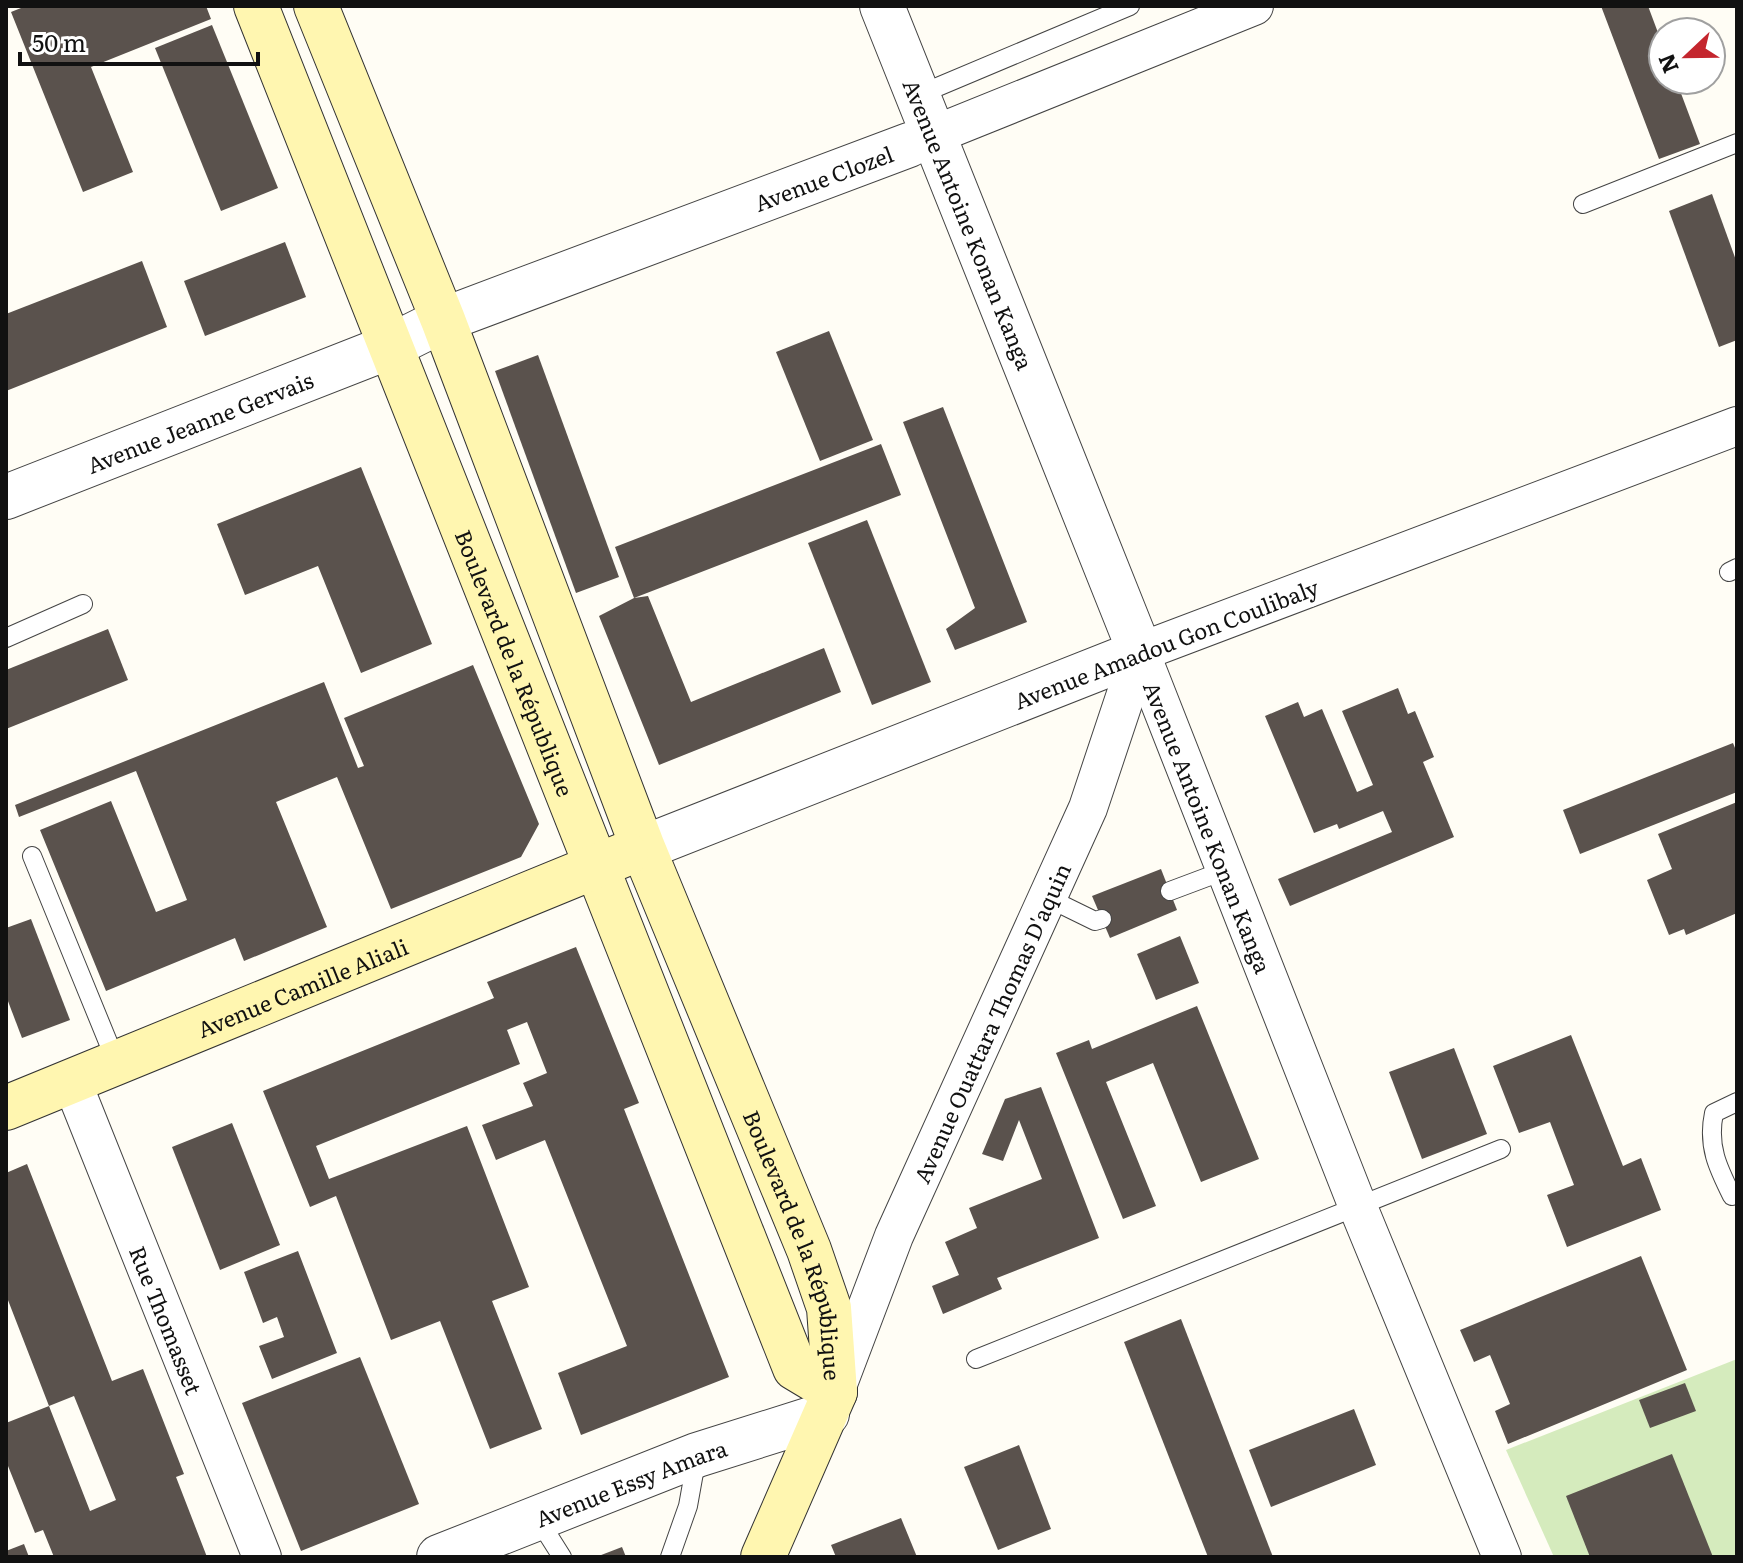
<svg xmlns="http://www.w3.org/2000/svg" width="1743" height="1563" viewBox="0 0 1743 1563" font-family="Literata,serif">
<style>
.green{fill:#d5ebbd}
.building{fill:#5a524d}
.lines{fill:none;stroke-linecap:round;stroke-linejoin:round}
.service-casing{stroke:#444;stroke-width:20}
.minor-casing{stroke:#444;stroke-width:40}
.tertiary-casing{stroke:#444;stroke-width:46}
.secondary-casing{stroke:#333;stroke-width:46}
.service{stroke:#fff;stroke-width:18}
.minor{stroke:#fff;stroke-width:38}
.tertiary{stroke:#fff;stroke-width:44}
.secondary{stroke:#fff6b0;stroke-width:44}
.labels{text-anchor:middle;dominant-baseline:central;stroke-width:8;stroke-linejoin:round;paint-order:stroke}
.street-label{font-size:22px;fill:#111;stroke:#fff}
</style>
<rect width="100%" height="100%" fill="#fffdf5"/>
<path class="green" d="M1737,1359V1557H1554L1506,1450Z"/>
<g class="building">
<path d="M26,6H206L211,19L91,67L133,172L83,192L11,12Z"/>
<path d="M1601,6H1648L1663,46V80H1676L1700,144L1659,159Z"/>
<path d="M212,25L278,188L221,211L155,48Z"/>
<path d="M1712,194L1737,263V340L1719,347L1669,211Z"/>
<path d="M285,242L306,297L205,336L184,281Z"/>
<path d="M142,261L167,327L6,391V314Z"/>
<path d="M829,331L873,440L820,461L776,352Z"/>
<path d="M538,355L619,577L576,593L495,371Z"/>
<path d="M943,407L1027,622L955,650L946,629L975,608L903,422Z"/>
<path d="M881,444L901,495L634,598L648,596L691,702L824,648L841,692L659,765L599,616L634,598L615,547Z"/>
<path d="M361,467L432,644L361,673L318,566L245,595L217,524Z"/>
<path d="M867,520L931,682L872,705L808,543Z"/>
<path d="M108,629L128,680L6,729V670Z"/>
<path d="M473,665L539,824L521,857L391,909L337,777L276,802L327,927L244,961L235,938L106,991L40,830L111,801L156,912L187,900L136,771L19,817L15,805L324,682L358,768L364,766L344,718Z"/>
<path d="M1398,688L1408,714L1415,711L1434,757L1423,762L1454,837L1290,906L1278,879L1392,832L1383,811L1339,829L1337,824L1314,833L1265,716L1298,702L1304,717L1322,709L1357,792L1373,785L1342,711Z"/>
<path d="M1733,743L1737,753V792L1580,854L1563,810Z"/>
<path d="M1737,802V913L1686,935L1684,929L1669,935L1647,880L1672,869L1658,834Z"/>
<path d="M1161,869L1177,910L1110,938L1092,896Z"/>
<path d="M31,919L70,1020L22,1038L6,996V928Z"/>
<path d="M1180,936L1199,983L1156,1000L1137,954Z"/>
<path d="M576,947L639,1103L624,1109L729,1377L581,1435L558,1373L627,1346L545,1140L496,1160L482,1125L533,1106L523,1083L547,1073L527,1022L507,1030L520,1064L316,1146L329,1179L467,1126L529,1287L492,1301L542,1429L490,1449L440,1321L391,1340L336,1196L310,1207L263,1091L494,998L487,982Z"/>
<path d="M1197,1006L1259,1159L1201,1182L1153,1063L1106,1082L1156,1206L1123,1219L1056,1053L1089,1040L1092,1049Z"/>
<path d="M1571,1035L1623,1166L1641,1158L1661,1210L1567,1247L1547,1195L1574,1185L1550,1122L1519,1133L1493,1066Z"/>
<path d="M1454,1048L1487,1134L1422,1159L1389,1072Z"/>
<path d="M1041,1087L1099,1238L997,1278L1002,1289L943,1314L932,1286L959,1275L945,1242L977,1228L969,1208L1042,1179L1019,1120L1003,1161L982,1154L1005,1099Z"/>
<path d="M232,1123L280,1245L220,1270L172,1147Z"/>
<path d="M27,1164L112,1381L143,1369L184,1474L176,1477L207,1557H54L43,1530L35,1533L6,1461V1423L49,1406L90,1511L116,1500L74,1396L49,1406L6,1295V1173Z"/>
<path d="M298,1251L337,1353L272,1379L259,1346L284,1337L277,1317L263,1323L244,1272Z"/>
<path d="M1641,1256L1687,1370L1508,1444L1495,1411L1510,1404L1490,1355L1474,1362L1460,1330Z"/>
<path d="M1181,1319L1273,1557H1208L1124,1342Z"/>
<path d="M360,1357L419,1504L301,1551L242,1403Z"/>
<path d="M1685,1383L1696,1411L1650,1428L1639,1400Z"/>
<path d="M1354,1409L1376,1465L1271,1507L1249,1450Z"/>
<path d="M1019,1445L1051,1529L998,1550L964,1467Z"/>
<path d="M1672,1454L1713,1557H1590L1566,1496Z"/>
<path d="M901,1518L917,1557H836L831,1545Z"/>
<path d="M24,1544L29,1557H6V1551Z"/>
<path d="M622,1547L626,1557H596Z"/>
</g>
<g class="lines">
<defs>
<g id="service">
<path d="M918,101L935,88L1130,6"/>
<path d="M1583,204L1737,143"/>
<path d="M1729,572L1737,568"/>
<path d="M6,638L83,604"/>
<path d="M32,856L117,1064"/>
<path d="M1170,891L1226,870"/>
<path d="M1048,898L1095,921L1102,919"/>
<path d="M1732,1196C1718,1168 1707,1146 1714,1113L1737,1102"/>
<path d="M976,1359L1501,1149"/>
<path d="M538,1519L562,1557"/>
<path d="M670,1557L688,1506L697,1456"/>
</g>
<g id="minor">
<path d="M909,145L1254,6"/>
<path id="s1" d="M1140,652L1358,1207L1502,1557"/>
<path d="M1140,652L1737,426"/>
<path id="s2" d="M72,1082L262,1557"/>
<path id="s3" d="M836,1389L894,1236L1088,808L1140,652"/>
</g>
<g id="tertiary">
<path id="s4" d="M6,497L389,347L443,320L909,145"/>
<path d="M643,848L1140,652L882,6"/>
<path id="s5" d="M439,1557L697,1455L827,1414"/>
</g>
<g id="secondary">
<path id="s6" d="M256,6L795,1368L835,1392"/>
<path id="s7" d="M316,6L443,320L643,848L809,1250L829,1308L835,1392L763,1557"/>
<path id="s8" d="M6,1108L626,854"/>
</g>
</defs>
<use href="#service" class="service-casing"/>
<use href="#minor" class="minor-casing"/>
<use href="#tertiary" class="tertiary-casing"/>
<use href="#secondary" class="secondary-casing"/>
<use href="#service" class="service"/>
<use href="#minor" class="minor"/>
<use href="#tertiary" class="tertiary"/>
<use href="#secondary" class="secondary"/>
</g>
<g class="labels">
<g class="street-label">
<text stroke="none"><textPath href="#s4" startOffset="878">Avenue Clozel</textPath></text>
<text transform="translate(969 224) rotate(68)">Avenue Antoine Konan Kanga</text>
<text stroke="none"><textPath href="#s4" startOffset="208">Avenue Jeanne Gervais</textPath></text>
<text transform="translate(1166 643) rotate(-21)">Avenue Amadou Gon Coulibaly</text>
<text stroke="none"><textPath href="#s6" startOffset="706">Boulevard de la République</textPath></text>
<text stroke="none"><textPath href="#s1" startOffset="188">Avenue Antoine Konan Kanga</textPath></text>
<text stroke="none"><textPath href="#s8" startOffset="320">Avenue Camille Aliali</textPath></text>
<text stroke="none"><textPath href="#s3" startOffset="398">Avenue Ouattara Thomas D'aquin</textPath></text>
<text stroke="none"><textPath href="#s7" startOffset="1330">Boulevard de la République</textPath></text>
<text stroke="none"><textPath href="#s2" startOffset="256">Rue Thomasset</textPath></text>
<text stroke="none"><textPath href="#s5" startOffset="206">Avenue Essy Amara</textPath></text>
</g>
</g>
<rect width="1743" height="1563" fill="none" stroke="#111111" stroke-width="16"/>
<g transform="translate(1687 56) rotate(248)"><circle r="38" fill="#ffffff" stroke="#a0a0a0" stroke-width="2"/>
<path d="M0-6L14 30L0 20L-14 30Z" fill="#c4262e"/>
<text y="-12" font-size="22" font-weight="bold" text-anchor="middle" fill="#111111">N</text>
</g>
<path d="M20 52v12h238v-12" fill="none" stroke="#111111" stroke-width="4"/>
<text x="32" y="52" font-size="24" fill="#111111" stroke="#ffffff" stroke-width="6" paint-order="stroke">50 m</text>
</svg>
